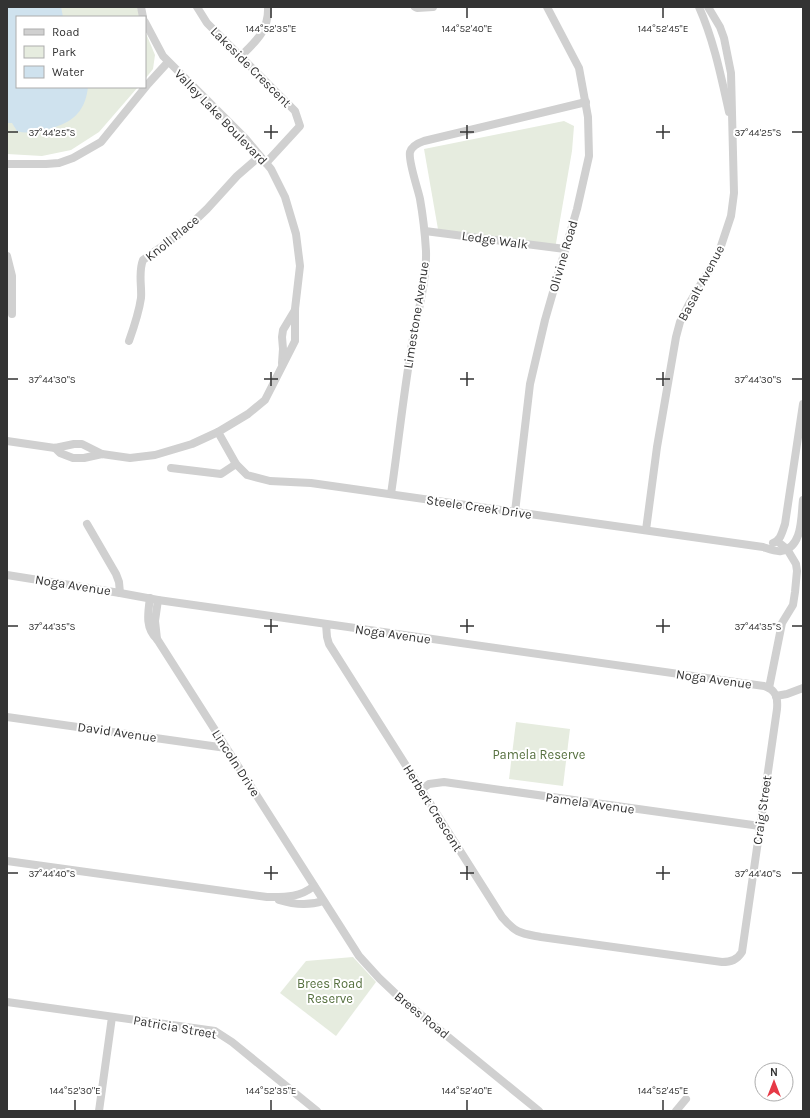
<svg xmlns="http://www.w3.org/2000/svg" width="810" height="1118" viewBox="0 0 810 1118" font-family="Karla,sans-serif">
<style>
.green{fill:#e6ecdf}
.water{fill:#cfe2ee}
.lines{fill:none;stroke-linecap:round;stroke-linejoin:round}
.street{stroke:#d0d0d0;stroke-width:8}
.ticks{fill:none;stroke:#333;stroke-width:1.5}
.labels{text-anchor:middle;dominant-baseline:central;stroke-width:4;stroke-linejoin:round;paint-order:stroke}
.street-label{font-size:13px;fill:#333;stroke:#fff}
.park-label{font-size:13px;fill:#56703f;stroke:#fff}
.ticks-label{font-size:10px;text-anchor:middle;fill:#333;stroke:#fff;stroke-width:4;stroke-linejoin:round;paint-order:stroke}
</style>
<rect width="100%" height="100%" fill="#fff"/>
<g class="green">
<path d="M7,7H137L140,17H17V87H138L99,132L71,150L42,156L7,154Z"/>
<path d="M145,31L155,55L153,69L145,79Z"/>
<path d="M564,121L574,126L572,151L555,249L439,235L424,149Z"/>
<path d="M516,722L570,729L563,786L509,779Z"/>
<path d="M353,957L376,982L336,1036L280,993L306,961Z"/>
</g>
<path class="water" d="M7,7H61L63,17H17V87H88C85,114 70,124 45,130C36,132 26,134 17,131L12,123H7L8,93L7,88Z"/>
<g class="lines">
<g class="street">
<path d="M141,7L143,17"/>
<path d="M197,7L207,23L295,111L300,126L266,163"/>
<path d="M415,7L417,8L433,7"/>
<path d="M699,7C714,41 721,76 729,112"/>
<path d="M240,57C255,42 269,31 268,7"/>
<path d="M7,164H46L59,163L73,158L101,142L148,84L168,62"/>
<path d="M425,231L565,249"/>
<path d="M7,256L12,276V314"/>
<path d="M129,341C134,327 139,312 141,298C142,286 138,272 143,260L185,230L207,209L237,176L260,156"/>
<path d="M282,363L283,349L282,337L283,330L295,310"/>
<path d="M218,432L236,464L247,475L270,481L311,483L763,547C769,549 776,552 781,551C803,548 801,516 803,500"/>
<path d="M7,441L55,448L74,444H82L102,454"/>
<path d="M55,448L60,453L73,458H84L102,454L130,458L155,455L192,444L218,432L248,414L265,400L295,341V309L300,266L296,234L285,197L271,169L245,138L163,56L145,22"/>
<path d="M171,468L221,474L236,464"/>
<path d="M391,494C398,446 403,398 411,350C416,317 427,284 426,251C425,234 423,216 420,199C418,189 408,161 410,152C412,146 418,143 424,141L586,102"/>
<path d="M515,512L530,384L545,320L577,209L589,156L588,117L579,68L547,7"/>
<path d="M87,524L116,574L119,582L120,593"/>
<path d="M646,530L657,447L676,337L680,322L689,304L718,255L731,216L734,193L731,73L724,38L720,27L708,7"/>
<path d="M773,543C781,540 782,532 785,524L803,404"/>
<path d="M7,575L120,593L158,600L764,686C776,690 778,697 777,709L742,952C737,960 731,962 722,962L541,937C520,933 517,934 502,917L329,644L327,637L326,624"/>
<path d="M150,598C148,613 145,628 157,639L359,956L379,978L398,996L539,1111"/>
<path d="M157,639L155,621L158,600"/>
<path d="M769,688L782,623L793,605L795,592L797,571L796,564L787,549L777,541"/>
<path d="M776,696L787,694L803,688"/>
<path d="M7,717L226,748"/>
<path d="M422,789L429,784L444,782L760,826"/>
<path d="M7,861L267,897C285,897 299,898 314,886"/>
<path d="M279,900C295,905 308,906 323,901"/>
<path d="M7,1002L215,1031L232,1042L317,1111"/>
<path d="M99,1111L112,1017"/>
<path d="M676,1111L686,1099"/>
</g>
</g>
<path class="ticks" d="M271,8V18M467,8V18M663,8V18M271,125V139M467,125V139M663,125V139M8,132H18M264,132H278M460,132H474M656,132H670M792,132H802M271,372V386M467,372V386M663,372V386M8,379H18M264,379H278M460,379H474M656,379H670M792,379H802M271,619V633M467,619V633M663,619V633M8,626H18M264,626H278M460,626H474M656,626H670M792,626H802M271,866V880M467,866V880M663,866V880M8,873H18M264,873H278M460,873H474M656,873H670M792,873H802M75,1100V1110M271,1100V1110M467,1100V1110M663,1100V1110"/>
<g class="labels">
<g class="street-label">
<text transform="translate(251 67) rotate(45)">Lakeside Crescent</text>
<text transform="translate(221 117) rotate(46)">Valley Lake Boulevard</text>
<text transform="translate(172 238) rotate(-39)">Knoll Place</text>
<text transform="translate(495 240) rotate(8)">Ledge Walk</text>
<text transform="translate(563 256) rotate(-74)">Olivine Road</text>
<text transform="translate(701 283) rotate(-62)">Basalt Avenue</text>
<text transform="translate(416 315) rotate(-81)">Limestone Avenue</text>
<text transform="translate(479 507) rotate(8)">Steele Creek Drive</text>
<text transform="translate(73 585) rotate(9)">Noga Avenue</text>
<text transform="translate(393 634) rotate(8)">Noga Avenue</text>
<text transform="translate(714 679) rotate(8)">Noga Avenue</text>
<text transform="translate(117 732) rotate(8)">David Avenue</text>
<text transform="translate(236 763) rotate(57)">Lincoln Drive</text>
<text transform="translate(590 803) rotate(8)">Pamela Avenue</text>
<text transform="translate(433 808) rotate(58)">Herbert Crescent</text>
<text transform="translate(762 810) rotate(-82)">Craig Street</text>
<text transform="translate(422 1015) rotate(39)">Brees Road</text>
<text transform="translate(175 1027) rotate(10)">Patricia Street</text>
</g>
<g class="park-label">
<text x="539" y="754">Pamela Reserve</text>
<text x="330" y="983">Brees Road<tspan x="330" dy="15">Reserve</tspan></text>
</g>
</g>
<g class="ticks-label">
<text x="271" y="32">144°52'35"E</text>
<text x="467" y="32">144°52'40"E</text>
<text x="663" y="32">144°52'45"E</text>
<text x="52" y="136">37°44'25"S</text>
<text x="758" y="136">37°44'25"S</text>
<text x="52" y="383">37°44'30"S</text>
<text x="758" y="383">37°44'30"S</text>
<text x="52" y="630">37°44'35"S</text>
<text x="758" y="630">37°44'35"S</text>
<text x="52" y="877">37°44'40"S</text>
<text x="758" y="877">37°44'40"S</text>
<text x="75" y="1094">144°52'30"E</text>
<text x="271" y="1094">144°52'35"E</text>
<text x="467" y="1094">144°52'40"E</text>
<text x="663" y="1094">144°52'45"E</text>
</g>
<rect width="810" height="1118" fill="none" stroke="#333333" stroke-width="16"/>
<rect x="16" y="16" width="130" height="72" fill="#ffffff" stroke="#adadad"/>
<rect x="24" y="29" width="20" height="6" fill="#d0d0d0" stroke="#adadad"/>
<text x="52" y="36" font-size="12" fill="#333333">Road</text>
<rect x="24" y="46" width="20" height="12" fill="#e6ecdf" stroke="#adadad"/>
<text x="52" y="56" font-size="12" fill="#333333">Park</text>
<rect x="24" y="66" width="20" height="12" fill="#cfe2ee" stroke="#adadad"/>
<text x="52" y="76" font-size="12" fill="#333333">Water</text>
<g transform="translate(774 1082)"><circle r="19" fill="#ffffff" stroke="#adadad"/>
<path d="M0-3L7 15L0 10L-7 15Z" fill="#e63946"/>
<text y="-6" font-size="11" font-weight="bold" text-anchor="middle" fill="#333333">N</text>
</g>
</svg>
